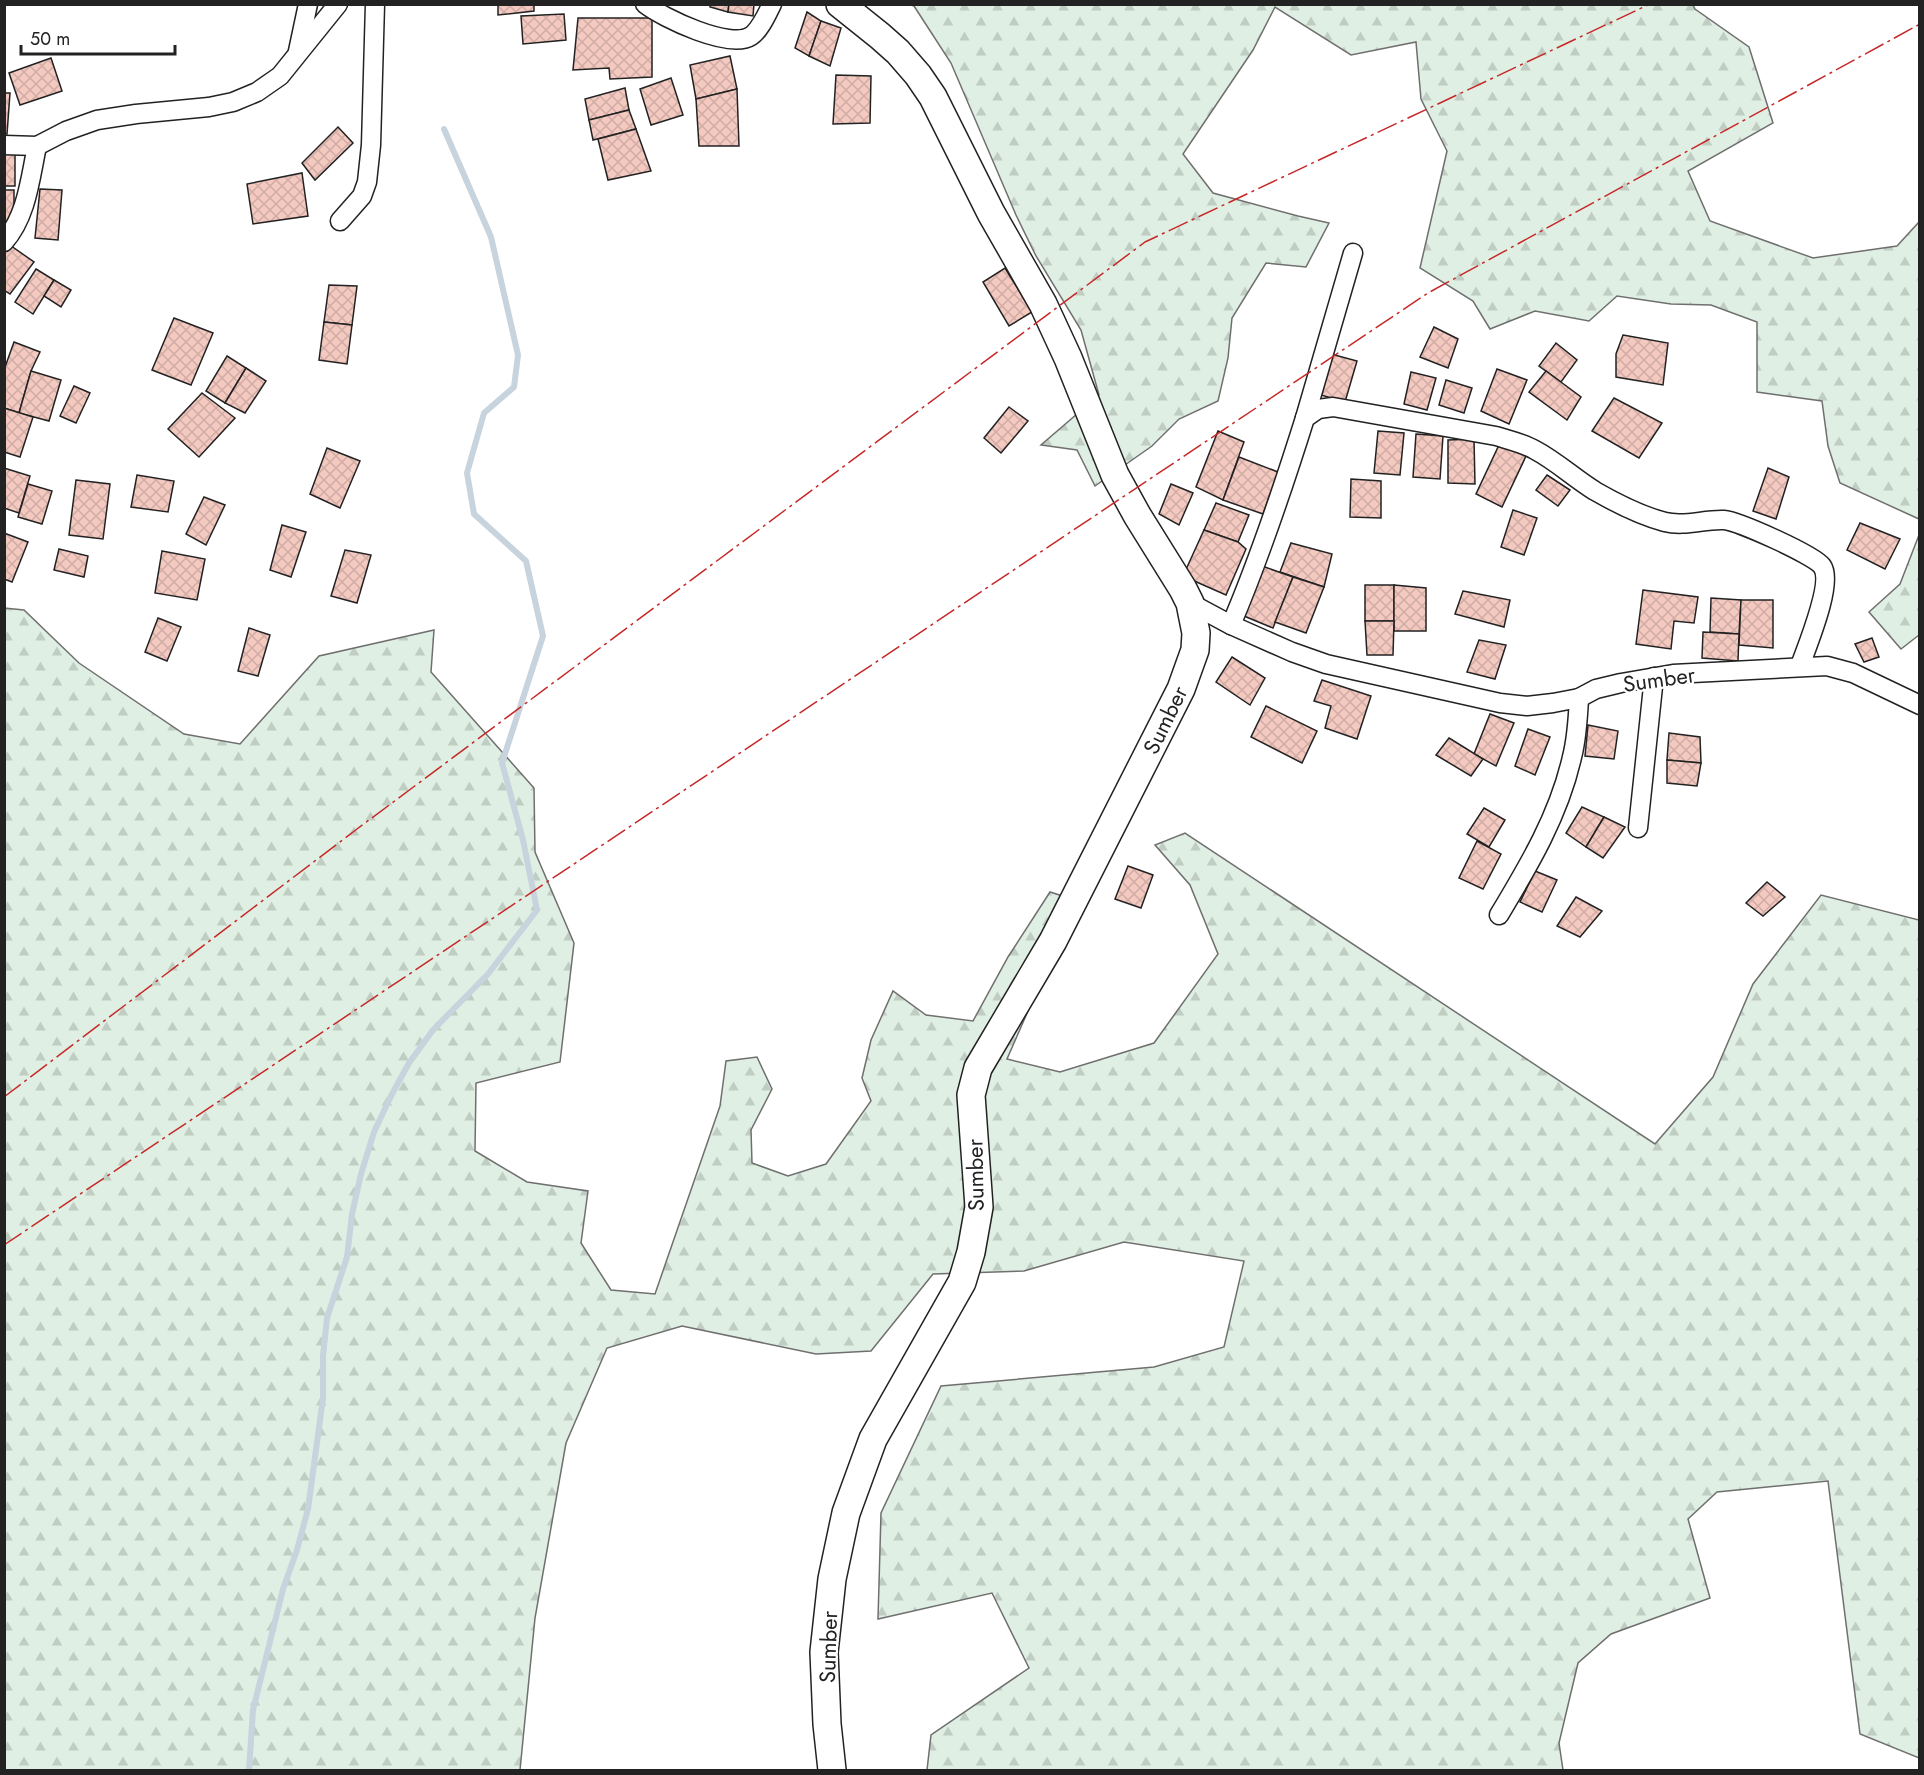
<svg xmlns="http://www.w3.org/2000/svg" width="1924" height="1775" viewBox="0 0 1924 1775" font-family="Jost,sans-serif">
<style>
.forest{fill:url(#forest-firs);stroke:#6f6f6f;stroke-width:1.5}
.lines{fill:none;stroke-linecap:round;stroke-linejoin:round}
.stream{stroke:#c7d3dd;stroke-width:6}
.building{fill:url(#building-cross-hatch);stroke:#222;stroke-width:1.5}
.street-casing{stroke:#222;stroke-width:21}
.secondary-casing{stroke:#222;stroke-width:30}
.street{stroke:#fff;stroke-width:18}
.secondary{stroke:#fff;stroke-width:27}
.power{stroke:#c62828;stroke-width:1.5;stroke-dasharray:21 4.5 3 4.5;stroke-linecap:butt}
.labels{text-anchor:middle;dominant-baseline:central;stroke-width:4.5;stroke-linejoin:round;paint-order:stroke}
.street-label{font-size:22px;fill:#222;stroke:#fff}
</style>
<defs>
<pattern id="forest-firs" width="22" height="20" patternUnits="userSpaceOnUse" patternTransform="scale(1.5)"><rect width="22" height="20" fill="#e0efe3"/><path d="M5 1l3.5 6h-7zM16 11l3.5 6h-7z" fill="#c0cdc2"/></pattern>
<pattern id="building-cross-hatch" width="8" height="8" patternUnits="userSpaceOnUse" patternTransform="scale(1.5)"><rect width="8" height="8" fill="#f3c9c0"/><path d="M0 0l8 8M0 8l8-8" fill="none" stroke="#d0aca5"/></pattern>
</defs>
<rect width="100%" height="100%" fill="#fff"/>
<g class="forest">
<path d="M911,5H1693L1695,9L1749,47L1773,123L1688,171L1710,221L1813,258L1897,246L1919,222V519L1840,483L1828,446L1822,401L1757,392V322L1711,305L1671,304L1617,296L1589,321L1535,311L1490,329L1473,301L1420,268L1447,151L1421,99L1416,42L1351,55L1275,7L1253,50L1183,154L1213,193L1298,216L1329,223L1306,267L1266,263L1232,318L1228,358L1218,401L1179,419L1152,446L1095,486L1077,450L1041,445L1099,395L1081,330L1036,256L1016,215L951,63L914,6Z"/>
<path d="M1919,535V635L1901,649L1869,612L1900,584Z"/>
<path d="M4,608L24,610L79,663L184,734L240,744L319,656L434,630L431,672L534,788L535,852L574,943L560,1062L476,1083L475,1151L527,1182L588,1191L581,1243L611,1290L655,1294L720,1106L726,1061L757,1057L772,1089L751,1130L752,1163L788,1176L826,1164L871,1101L862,1078L871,1040L893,991L926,1015L973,1021L1008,957L1050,892L1084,903L1028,1011L1007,1059L1060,1072L1154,1043L1218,954L1190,885L1155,845L1185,833L1655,1144L1713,1077L1753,984L1821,895L1919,920V1758L1860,1734L1828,1481L1717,1492L1688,1519L1710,1598L1611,1634L1578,1663L1559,1743L1563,1770H927L931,1735L1029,1668L992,1593L878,1619L881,1513L941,1386L1154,1367L1224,1347L1244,1261L1124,1242L1024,1271L933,1274L871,1351L816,1354L682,1326L607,1348L566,1443L535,1618L520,1770H5Z"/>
</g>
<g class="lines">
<path class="stream" d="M249,1770L253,1710L283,1589L297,1550L308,1509L323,1398V1356L327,1318L347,1257L352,1214L361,1174L374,1132L391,1096L409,1063L433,1030L488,974L537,910L523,840L502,763L543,636L526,561L474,514L467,473L484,413L514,387L518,355L491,237L444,129"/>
</g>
<g class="building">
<path d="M498,4H534V11L498,15Z"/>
<path d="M710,4H729L728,12L710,7Z"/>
<path d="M729,4H754L753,16L728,12Z"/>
<path d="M807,12L821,21L809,56L795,48Z"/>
<path d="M564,14L566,40L523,44L521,16Z"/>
<path d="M578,18H652V77L610,79L609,68L573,70Z"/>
<path d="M821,21L841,28L830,66L809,56Z"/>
<path d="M730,56L737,89L696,99L690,65Z"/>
<path d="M51,58L62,91L20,105L9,73Z"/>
<path d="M836,75L871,76L870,123L833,124Z"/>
<path d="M671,78L683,115L651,125L640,89Z"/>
<path d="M625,88L629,110L589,120L585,99Z"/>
<path d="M737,89L739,146H699L696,99Z"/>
<path d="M4,93H10L7,134H4Z"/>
<path d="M629,110L636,129L593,140L589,120Z"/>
<path d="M338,127L353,143L315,180L302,163Z"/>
<path d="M636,129L651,171L608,180L598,139Z"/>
<rect x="4" y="148" width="11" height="38"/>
<path d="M302,173L308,216L253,224L247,184Z"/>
<path d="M40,189L62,190L58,240L35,238Z"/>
<rect x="4" y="190" width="10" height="35"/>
<path d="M7,243L34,262L10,294L4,290V247Z"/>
<path d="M1005,268L1032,312L1009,326L983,282Z"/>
<path d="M36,269L54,280L33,314L15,302Z"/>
<path d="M54,280L71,290L61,307L44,296Z"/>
<path d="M329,285L357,286L352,325L324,322Z"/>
<path d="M174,318L213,333L191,385L152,370Z"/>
<path d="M324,322L352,325L347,364L319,360Z"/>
<path d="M1434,327L1458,339L1448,368L1420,357Z"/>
<path d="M1623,335L1668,343L1663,385L1616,377V354Z"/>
<path d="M14,342L40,352L31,371L19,413L4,408V370Z"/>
<path d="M1556,343L1577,360L1561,382L1539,366Z"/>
<path d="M1331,354L1357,361L1345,402L1321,395Z"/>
<path d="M227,356L246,368L225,403L206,391Z"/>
<path d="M246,368L266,381L245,413L225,403Z"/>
<path d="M1497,369L1527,380L1509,424L1481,411Z"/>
<path d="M31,371L61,380L49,421L19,413Z"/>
<path d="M1546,371L1581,397L1567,420L1529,392Z"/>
<path d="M1411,372L1436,378L1427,410L1404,404Z"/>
<path d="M1446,380L1472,388L1464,413L1439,405Z"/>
<path d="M74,386L90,393L76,423L60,416Z"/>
<path d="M202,393L235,418L199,457L168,429Z"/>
<path d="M1614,398L1662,423L1639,458L1592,431Z"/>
<path d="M1009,407L1028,421L1001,453L984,438Z"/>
<path d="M4,408L33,417L20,457L4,452Z"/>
<path d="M1218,431L1244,442L1223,500L1196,487Z"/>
<path d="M1378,431L1404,433L1400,475L1374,473Z"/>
<path d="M1416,434L1443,436L1440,479L1413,477Z"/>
<path d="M1474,439L1475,484L1448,483V440Z"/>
<path d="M1499,445L1527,454L1502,507L1476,494Z"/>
<path d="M327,448L360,461L340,508L310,494Z"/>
<path d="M1239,457L1278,472L1263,514L1223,500Z"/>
<path d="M4,468L30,476L19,513L4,508Z"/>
<path d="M1768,468L1789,477L1776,519L1753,511Z"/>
<path d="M137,475L174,481L168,512L131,507Z"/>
<path d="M1547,475L1570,490L1558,506L1536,490Z"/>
<path d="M1351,479L1381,481V518L1350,517Z"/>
<path d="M76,480L110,484L103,539L69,535Z"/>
<path d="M28,484L52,491L42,524L18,517Z"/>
<path d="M1171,484L1193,493L1179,525L1159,514Z"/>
<path d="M204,497L225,505L206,545L186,534Z"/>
<path d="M1216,503L1249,515L1238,542L1204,530Z"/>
<path d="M1513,510L1537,518L1524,555L1501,547Z"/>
<path d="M1860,523L1900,539L1885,569L1847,550Z"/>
<path d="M282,525L306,532L291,577L270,570Z"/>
<path d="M1204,530L1238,542L1246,549L1226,595L1183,576Z"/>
<path d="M4,533L28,542L12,582L4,579Z"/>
<path d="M1291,543L1332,554L1324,587L1280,572Z"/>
<path d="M59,549L88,556L84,577L54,570Z"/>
<path d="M345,550L371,555L357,603L331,596Z"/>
<path d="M162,551L205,559L197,600L155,593Z"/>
<path d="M1262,566L1293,577L1273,628L1244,616Z"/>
<path d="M1293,577L1324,587L1306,633L1275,622Z"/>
<rect x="1365" y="585" width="29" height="36"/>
<path d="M1394,585L1426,588V631H1394Z"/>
<path d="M1643,590L1698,597L1694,623L1674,621L1671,649L1636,644Z"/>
<path d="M1463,591L1510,600L1504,627L1455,614Z"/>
<path d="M1711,598L1741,600L1739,634L1710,632Z"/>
<path d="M1741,600H1773V648L1739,645Z"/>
<path d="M158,618L181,627L167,661L145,652Z"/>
<path d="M1365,621H1394L1393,655H1367Z"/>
<path d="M249,628L270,635L258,676L238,671Z"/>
<path d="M1703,632L1739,634L1738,661L1702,658Z"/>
<path d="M1872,638L1879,657L1864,662L1855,644Z"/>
<path d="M1479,640L1506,645L1495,679L1467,672Z"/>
<path d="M1232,657L1265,678L1250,705L1216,682Z"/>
<path d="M1322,680L1371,696L1357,739L1325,728L1331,706L1314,701Z"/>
<path d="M1266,706L1317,731L1302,763L1251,737Z"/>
<path d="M1490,714L1514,723L1496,766L1474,754Z"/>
<path d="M1588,725L1618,731L1614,759L1585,756Z"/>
<path d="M1528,729L1550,737L1535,775L1515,766Z"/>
<path d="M1669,733L1700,737L1701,763L1667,760Z"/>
<path d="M1449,738L1483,759L1471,776L1436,755Z"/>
<path d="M1667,760L1701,763L1697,786L1667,783Z"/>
<path d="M1582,807L1604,817L1586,847L1566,833Z"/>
<path d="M1484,808L1505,820L1489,847L1467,834Z"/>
<path d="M1604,817L1625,827L1603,858L1586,847Z"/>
<path d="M1477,841L1501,854L1483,889L1459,878Z"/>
<path d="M1128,866L1153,875L1141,908L1115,899Z"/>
<path d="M1535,871L1557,880L1542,912L1520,902Z"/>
<path d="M1767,882L1785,897L1763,916L1746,903Z"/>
<path d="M1576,897L1602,911L1580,937L1557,926Z"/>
</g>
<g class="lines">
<defs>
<g id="street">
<path d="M645,4C663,18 730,50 751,36C760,30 767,14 772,4"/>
<path d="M298,51L308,4"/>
<path d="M4,145L37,146L66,131L97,120L136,114L209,107L233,102L257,92L280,76L338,4"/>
<path d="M340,221L362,196L367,182L371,145L375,4"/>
<path d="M4,242C27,216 30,179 37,146"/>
<path d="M1305,418L1353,253"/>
<path d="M1190,603L1231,625L1292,652L1326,664L1500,703L1527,706L1553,703L1579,698L1596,689L1621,683L1673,674L1827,666L1853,673L1920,705"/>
<path d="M1231,625C1260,557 1283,488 1305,418L1318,409L1333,407L1496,436C1509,440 1523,443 1535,450C1556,461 1574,478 1595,491C1616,503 1642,516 1665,522C1685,527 1704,519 1724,520C1738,521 1814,555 1822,566C1834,582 1807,646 1800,666"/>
<path d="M1638,828L1654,677"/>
<path d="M1499,915C1529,865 1559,815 1572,757C1577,738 1578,717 1579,698"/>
</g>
<path id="secondary" d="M832,1770L827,1724L824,1652L832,1579L846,1513L873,1439L962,1282L971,1252L979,1207L971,1095L978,1068L1053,941L1181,689L1195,650L1196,633L1190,603L1183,589L1137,515L1115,475L1068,358L1043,304L991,213L933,97L918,75L898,52L880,36L840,4"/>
</defs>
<use href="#street" class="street-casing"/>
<use href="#secondary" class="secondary-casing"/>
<use href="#street" class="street"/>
<use href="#secondary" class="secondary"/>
<g class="power">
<path d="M4,1097L357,829L1145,242L1650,4"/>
<path d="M4,1245L1428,293L1920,24"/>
</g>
</g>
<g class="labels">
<g class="street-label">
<text transform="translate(1659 679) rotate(-8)">Sumber</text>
<text transform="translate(1165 720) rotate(-64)">Sumber</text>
<text transform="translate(975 1175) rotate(-91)">Sumber</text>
<text transform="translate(828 1647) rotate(-88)">Sumber</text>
</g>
</g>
<rect width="1924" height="1775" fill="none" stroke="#222222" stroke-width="12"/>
<path d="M21 45v9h154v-9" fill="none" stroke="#222222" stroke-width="3"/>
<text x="30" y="45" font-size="18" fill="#222222" stroke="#ffffff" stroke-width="4.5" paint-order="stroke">50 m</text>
</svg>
